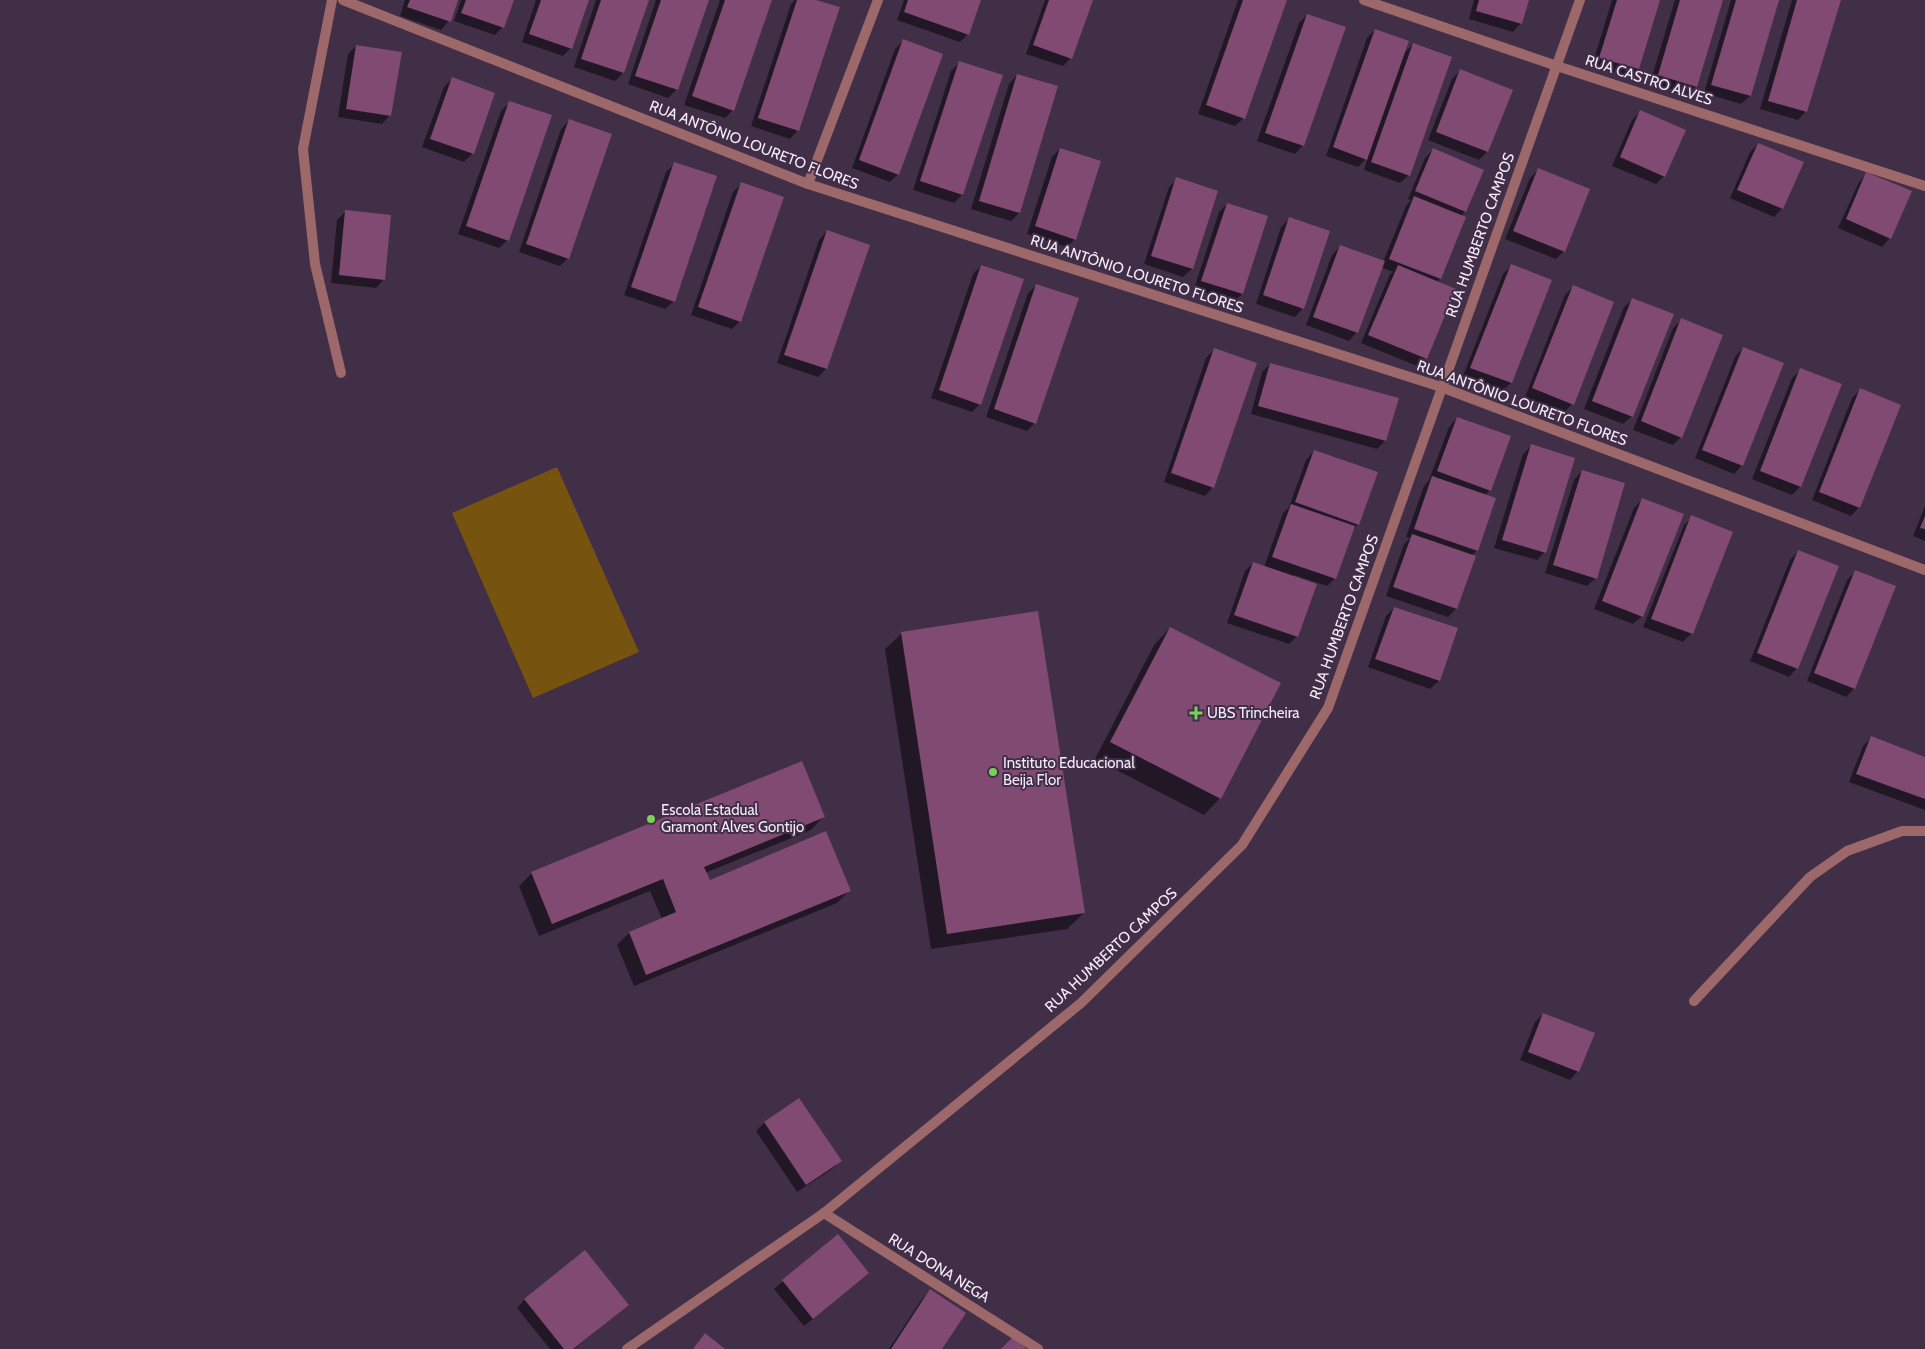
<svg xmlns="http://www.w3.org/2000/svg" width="1925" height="1349" viewBox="0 0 1925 1349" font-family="Cabin,sans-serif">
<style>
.green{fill:#76530e}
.shadow{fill:#0007}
.building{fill:#814a72}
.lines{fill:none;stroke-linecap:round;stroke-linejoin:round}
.minor{stroke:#9d686a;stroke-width:10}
.poi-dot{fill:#7ad157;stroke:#412e47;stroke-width:2}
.labels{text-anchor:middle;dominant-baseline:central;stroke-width:4;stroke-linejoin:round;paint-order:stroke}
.street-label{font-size:15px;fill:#f6eafa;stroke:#412e47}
.poi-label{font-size:15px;fill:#f6eafa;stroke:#412e47;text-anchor:start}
</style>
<rect width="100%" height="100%" fill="#412e47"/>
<path class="green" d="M557,467L639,652L533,698L452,513Z"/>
<g class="shadow">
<path d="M405,0H457L449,21L441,30L400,16Z"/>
<path d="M461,0H512L503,27L495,35L454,21Z"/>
<path d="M536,0H588L571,48L563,56L522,42Z"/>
<path d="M596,0H648L623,73L615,81L574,67Z"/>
<path d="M656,0H707L677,89L668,98L628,84Z"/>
<path d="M720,0H771L733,110L725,118L684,105Z"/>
<path d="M795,0H812L798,130L790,139L751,126L791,4Z"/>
<path d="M904,0H980L968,34L960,42L897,20Z"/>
<path d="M1045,0H1092L1071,58L1063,66L1026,54Z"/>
<path d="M1238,0H1284L1244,118L1235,126L1198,114Z"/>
<path d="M1474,0H1528L1521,23L1513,32L1469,19Z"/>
<path d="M1612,0H1658L1638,69L1630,77L1592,66Z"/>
<path d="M1675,0H1722L1696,86L1688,94L1650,83Z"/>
<path d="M1731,0H1778L1750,96L1741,104L1704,93Z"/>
<path d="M1792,0H1839L1806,111L1798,120L1760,109Z"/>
<path d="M1307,15L1303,145L1295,154L1257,141L1299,23Z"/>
<path d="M1375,30L1403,54L1413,44L1409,175L1400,183L1364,170L1368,157L1358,167L1326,156L1367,38Z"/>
<path d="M903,41L898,174L890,182L852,168L895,49Z"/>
<path d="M356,46L390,115L382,124L338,117L348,54Z"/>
<path d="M960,62L962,195L954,203L913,190L951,71Z"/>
<path d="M1461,70L1511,91L1487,152L1479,160L1428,140L1452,79Z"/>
<path d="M1017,75L1019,213L1011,221L971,209L1009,84Z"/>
<path d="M452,79L473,153L464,162L422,147L444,87Z"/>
<path d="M509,103L508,240L499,248L458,234L501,111Z"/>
<path d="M1640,112L1664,176L1656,184L1612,166L1632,120Z"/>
<path d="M569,121L568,258L560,266L519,252L561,129Z"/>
<path d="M1758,144L1802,163L1782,209L1774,217L1730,198L1750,152Z"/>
<path d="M1060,149L1075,239L1067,247L1027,234L1052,157Z"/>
<path d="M1433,150L1465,211L1461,216L1465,217L1440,279L1436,282L1426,358L1417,366L1361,343L1390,274L1393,272L1381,267L1357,332L1349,341L1306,325L1332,255L1340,247L1383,262L1406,206L1411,200L1408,199L1425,158Z"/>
<path d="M675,164L674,301L665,309L624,295L666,172Z"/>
<path d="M1538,170L1564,251L1556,259L1505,239L1530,178Z"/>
<path d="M1867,173L1890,238L1882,247L1838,228L1859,182Z"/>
<path d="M1177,179L1192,269L1183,277L1144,264L1169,187Z"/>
<path d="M741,184L740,321L732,329L691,315L733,192Z"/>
<path d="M1227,204L1242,294L1234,302L1194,289L1219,212Z"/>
<path d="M345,212L384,279L376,288L331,283L337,220Z"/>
<path d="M1289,219L1303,308L1295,317L1256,304L1281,227Z"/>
<path d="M827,231L826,369L818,377L777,363L819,240Z"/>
<path d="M981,266L980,404L972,412L931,398L973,274Z"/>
<path d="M1511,266L1551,281L1511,383L1502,391L1463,376L1503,274Z"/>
<path d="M1037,285L1035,423L1027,431L986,417L1028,293Z"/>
<path d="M1573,287L1572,404L1564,412L1525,397L1565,295Z"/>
<path d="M1633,299L1632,416L1623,424L1584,409L1624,307Z"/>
<path d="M1682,320L1681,437L1673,445L1633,430L1673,328Z"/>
<path d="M1743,348L1742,465L1734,474L1695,458L1735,357Z"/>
<path d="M1214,350L1213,487L1205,496L1164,482L1206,358Z"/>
<path d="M1270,364L1397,399L1385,441L1377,449L1251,414L1262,372Z"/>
<path d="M1801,370L1840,385L1800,487L1792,495L1752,479L1792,378Z"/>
<path d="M1860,390L1859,507L1851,516L1812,500L1852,398Z"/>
<path d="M1457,418L1490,490L1485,495L1477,550L1471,556L1456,609L1448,617L1386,596L1404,544L1410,538L1406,537L1424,486L1429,480L1449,427Z"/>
<path d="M1531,446L1545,552L1537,560L1494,548L1523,454Z"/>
<path d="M1314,451L1358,524L1352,531L1335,578L1327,586L1294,575L1297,636L1289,644L1227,623L1245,571L1253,563L1264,567L1283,513L1289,507L1306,460Z"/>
<path d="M1582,471L1596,578L1587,586L1545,573L1574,480Z"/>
<path d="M1643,499L1642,616L1633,624L1594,609L1634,508Z"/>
<path d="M1925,506V541L1913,536Z"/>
<path d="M1692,517L1732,532L1691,634L1683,642L1643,627L1684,525Z"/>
<path d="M1798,551L1797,668L1789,677L1750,661L1790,560Z"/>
<path d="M1855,572L1854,689L1846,697L1807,681L1847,580Z"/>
<path d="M1394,608L1457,629L1439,681L1430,689L1368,667L1386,616Z"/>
<path d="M1170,628L1220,798L1204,815L1095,759L1154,645Z"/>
<path d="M902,633L1084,913L1067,929L931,949L885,649Z"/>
<path d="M1871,738L1925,758V810L1849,782L1863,746Z"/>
<path d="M823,817L811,830L705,873L709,881L850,890L837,903L634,986L617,945L629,933L662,919L650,891L539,936L519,886L532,873Z"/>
<path d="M1543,1014L1578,1071L1570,1080L1520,1060L1535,1022Z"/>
<path d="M799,1100L841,1161L832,1169L797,1192L756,1131L764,1123Z"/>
<path d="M837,1236L868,1273L804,1326L774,1289Z"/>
<path d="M930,1291L941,1349H889L922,1299Z"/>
<path d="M525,1299L627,1305L574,1349H550L517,1308Z"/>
</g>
<g class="building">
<path d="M410,0H458L451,22L407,7Z"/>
<path d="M466,0H514L504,28L461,13Z"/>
<path d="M541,0H589L572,49L529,34Z"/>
<path d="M601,0H649L624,73L581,59Z"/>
<path d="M661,0H709L678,90L635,76Z"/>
<path d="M725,0H772L734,111L692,96Z"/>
<path d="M797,0H816L840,7L799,131L758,118Z"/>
<path d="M908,0H981L969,35L904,12Z"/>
<path d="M1049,0H1093L1072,59L1033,45Z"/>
<path d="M1243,0H1287L1245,119L1206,105Z"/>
<path d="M1479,0H1529L1522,24L1476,11Z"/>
<path d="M1617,0H1660L1639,69L1599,58Z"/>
<path d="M1680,0H1723L1697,87L1658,75Z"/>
<path d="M1736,0H1779L1751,96L1711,85Z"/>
<path d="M1797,0H1841L1807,112L1768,101Z"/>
<path d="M1307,14L1346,27L1304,146L1265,133Z"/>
<path d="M1375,29L1409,41L1367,160L1333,147Z"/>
<path d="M903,39L943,54L899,175L859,160Z"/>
<path d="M1413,43L1452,57L1410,176L1371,162Z"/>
<path d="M356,45L402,52L391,116L346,109Z"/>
<path d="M959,61L1003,75L963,195L920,181Z"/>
<path d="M1460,69L1513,90L1488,152L1436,132Z"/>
<path d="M1017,74L1058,86L1020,213L979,201Z"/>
<path d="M452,77L495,93L474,154L430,139Z"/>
<path d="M509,101L552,115L509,241L466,226Z"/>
<path d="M1640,110L1686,130L1665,177L1620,157Z"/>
<path d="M569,119L612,134L569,259L526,244Z"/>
<path d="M1758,143L1804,162L1783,209L1737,190Z"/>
<path d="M1060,148L1101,161L1076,240L1035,226Z"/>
<path d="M1433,148L1484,170L1466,212L1415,191Z"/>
<path d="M674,162L717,176L675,302L631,287Z"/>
<path d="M1538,168L1590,189L1565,252L1513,231Z"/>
<path d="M1866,172L1912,191L1891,239L1846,219Z"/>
<path d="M1176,177L1218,191L1193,269L1151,256Z"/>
<path d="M741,182L784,197L741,322L698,307Z"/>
<path d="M1414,196L1466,217L1441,279L1389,259Z"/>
<path d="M1227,203L1268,216L1243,294L1201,281Z"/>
<path d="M345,210L391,215L385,280L339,275Z"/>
<path d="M1289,217L1330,231L1304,309L1263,295Z"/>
<path d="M827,230L870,245L827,369L784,355Z"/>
<path d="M1340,245L1385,261L1358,333L1313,317Z"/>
<path d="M1511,264L1552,280L1512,383L1470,368Z"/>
<path d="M981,265L1024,279L981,405L939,390Z"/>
<path d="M1398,265L1456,289L1427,359L1368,335Z"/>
<path d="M1036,284L1079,298L1036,424L994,409Z"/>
<path d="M1573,285L1614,302L1574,405L1532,388Z"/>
<path d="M1632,298L1674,314L1633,417L1592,401Z"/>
<path d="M1681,318L1723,335L1682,438L1641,421Z"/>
<path d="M1743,347L1784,363L1743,466L1702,450Z"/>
<path d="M1214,348L1257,363L1214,488L1171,473Z"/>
<path d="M1270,363L1399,398L1386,441L1258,406Z"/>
<path d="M1800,368L1842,384L1801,487L1760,471Z"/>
<path d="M1860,388L1901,405L1860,508L1819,492Z"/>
<path d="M1457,417L1511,436L1491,491L1437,471Z"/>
<path d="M1531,444L1575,458L1546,553L1502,540Z"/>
<path d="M1314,450L1378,472L1359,525L1295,502Z"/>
<path d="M1582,470L1625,483L1597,579L1553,565Z"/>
<path d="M1432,476L1496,498L1478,551L1414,529Z"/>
<path d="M1642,498L1684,514L1643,617L1602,601Z"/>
<path d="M1291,504L1355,526L1336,579L1272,557Z"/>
<path d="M1691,515L1733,532L1693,634L1651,619Z"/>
<path d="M1925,516V529L1920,528Z"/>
<path d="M1412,534L1476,556L1457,609L1393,587Z"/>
<path d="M1798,550L1839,566L1798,669L1757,653Z"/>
<path d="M1253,562L1317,584L1298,637L1234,615Z"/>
<path d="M1855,570L1896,586L1855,689L1814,673Z"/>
<path d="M1394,607L1458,628L1440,681L1375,659Z"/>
<path d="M1038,611L1085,913L947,934L901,632Z"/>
<path d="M1170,627L1281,683L1221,799L1110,742Z"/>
<path d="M1871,736L1925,757V799L1856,774Z"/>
<path d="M802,761L825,817L704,867L710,880L826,831L851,891L646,975L629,932L676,912L663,879L552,924L531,872Z"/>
<path d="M1543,1013L1595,1033L1579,1072L1528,1052Z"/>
<path d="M799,1098L842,1161L806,1185L764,1122Z"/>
<path d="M838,1234L869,1273L813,1319L782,1280Z"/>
<path d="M585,1250L629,1305L573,1349H564L524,1299Z"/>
<path d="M930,1289L966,1313L942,1349H891Z"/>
<path d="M705,1333L725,1349H693Z"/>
<path d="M1013,1337L1027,1349H1001Z"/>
</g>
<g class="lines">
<g class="minor">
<path d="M332,0L303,149L315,264L341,373"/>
<path d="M343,0L808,184L1441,387L1925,570"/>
<path d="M1364,0L1557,66L1925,186"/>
<path d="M808,184L878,0"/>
<path d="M1694,1001L1810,877L1847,851L1902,831H1925"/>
<path d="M824,1213L1038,1349"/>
<path d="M627,1349L824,1213L1081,1003L1242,845L1328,708L1580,0"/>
</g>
</g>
<g class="poi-dot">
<path d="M1193.5 705.5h5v5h5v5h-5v5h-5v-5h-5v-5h5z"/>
<circle cx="993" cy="772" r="5"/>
<circle cx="651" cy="819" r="5"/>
</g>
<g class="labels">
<g class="street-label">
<text transform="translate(1649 80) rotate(18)">RUA CASTRO ALVES</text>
<text transform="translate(754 145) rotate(21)">RUA ANTÔNIO LOURETO FLORES</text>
<text transform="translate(1480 235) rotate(-70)">RUA HUMBERTO CAMPOS</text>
<text transform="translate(1137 274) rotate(18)">RUA ANTÔNIO LOURETO FLORES</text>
<text transform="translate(1522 403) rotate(20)">RUA ANTÔNIO LOURETO FLORES</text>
<text transform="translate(1344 617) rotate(-70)">RUA HUMBERTO CAMPOS</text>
<text transform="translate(1111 950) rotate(-43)">RUA HUMBERTO CAMPOS</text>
<text transform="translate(939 1268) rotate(32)">RUA DONA NEGA</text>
</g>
<g class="poi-label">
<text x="1207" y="713">UBS Trincheira</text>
<text x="1003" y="763">Instituto Educacional<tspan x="1003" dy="17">Beija Flor</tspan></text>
<text x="661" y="810">Escola Estadual<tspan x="661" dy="17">Gramont Alves Gontijo</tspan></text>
</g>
</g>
</svg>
